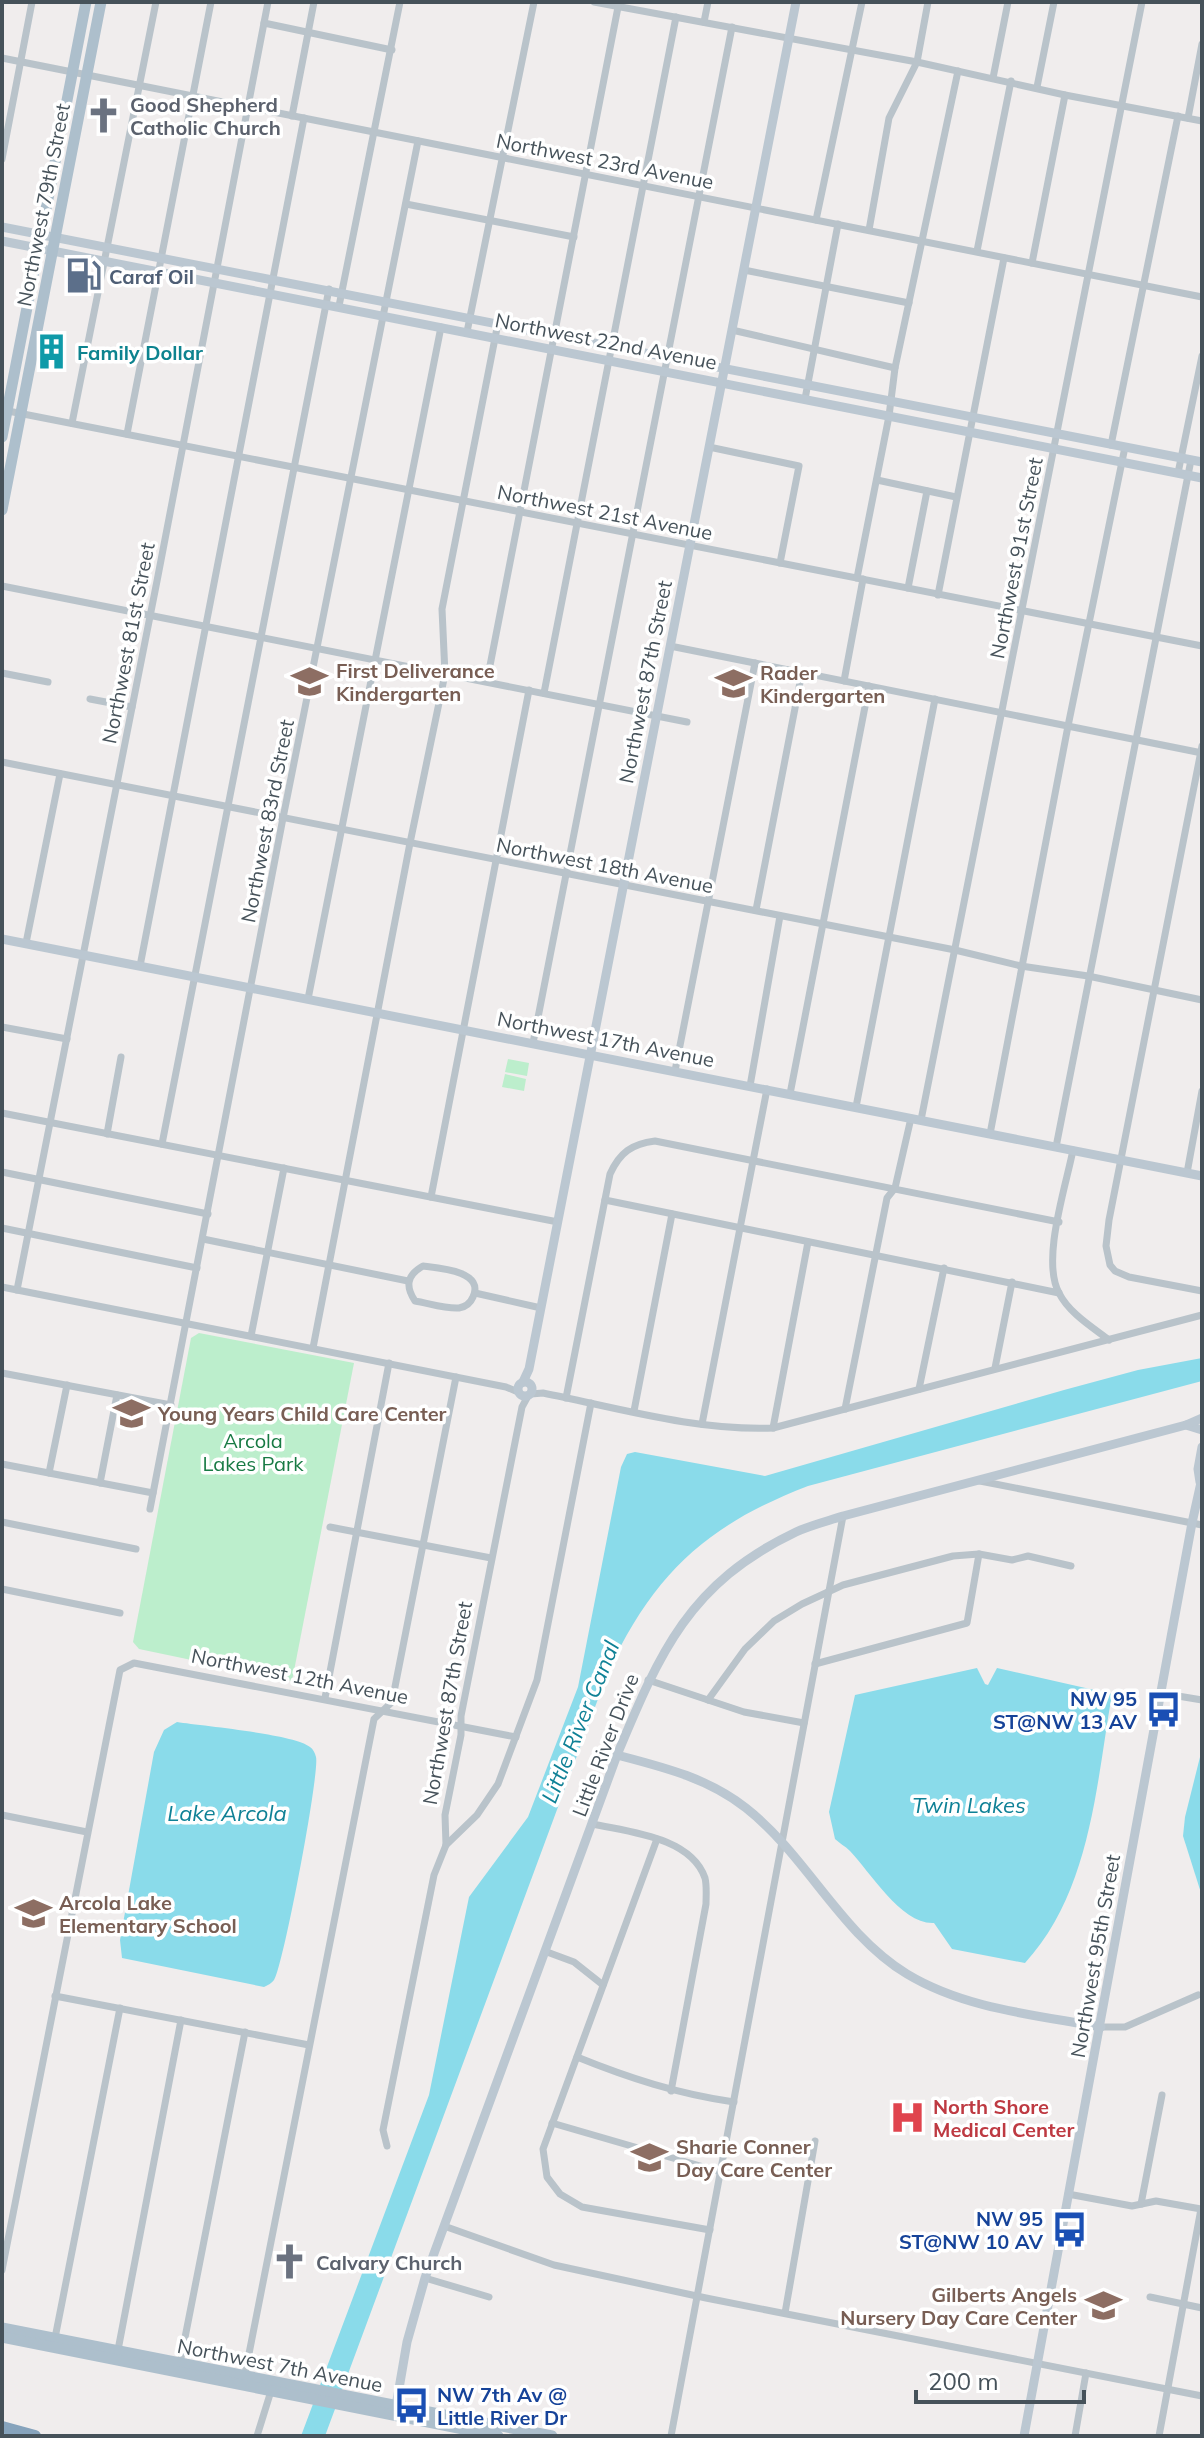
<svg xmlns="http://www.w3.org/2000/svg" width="1204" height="2438" viewBox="0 0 1204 2438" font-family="Mulish,sans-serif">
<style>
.green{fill:#bceecc}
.water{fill:#8adbea}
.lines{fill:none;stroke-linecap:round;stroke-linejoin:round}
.street{stroke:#b9c3ca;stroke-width:7}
.secondary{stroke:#bbc7d1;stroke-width:9}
.primary{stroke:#adbfcc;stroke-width:11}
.highway{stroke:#86a3bc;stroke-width:12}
.labels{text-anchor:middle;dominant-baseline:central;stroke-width:7;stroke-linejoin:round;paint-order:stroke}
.worship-label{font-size:20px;font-weight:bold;fill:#5b616d;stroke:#fff;text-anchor:start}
.street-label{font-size:20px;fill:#46525a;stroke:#fff}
.service-label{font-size:20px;font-weight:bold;fill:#4e5e75;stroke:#fff;text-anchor:start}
.culture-label{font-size:20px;font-weight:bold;fill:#0d838f;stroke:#fff;text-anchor:start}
.education-label{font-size:20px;font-weight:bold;fill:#785e54;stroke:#fff;text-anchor:start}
.park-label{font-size:20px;fill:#187a44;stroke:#fff}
.transit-label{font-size:20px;font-weight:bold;fill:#164399;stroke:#fff;text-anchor:end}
.health-label{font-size:20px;font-weight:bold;fill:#be3a42;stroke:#fff;text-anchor:start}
.water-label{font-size:22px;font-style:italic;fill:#0f8196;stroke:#fff}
</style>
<rect width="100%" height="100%" fill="#f0eded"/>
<g class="green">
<path d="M508,1059L529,1063L527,1076L505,1072Z"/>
<path d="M505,1074L526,1079L524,1091L502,1087Z"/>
<path d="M199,1333L354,1363L292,1681L139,1649L133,1642L191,1338Z"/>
</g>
<g class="water">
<path d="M1202,1358V1381L808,1486C707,1525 654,1573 608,1672L325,2436H301L429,2095L469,1897L528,1817L578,1687L621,1467L627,1454L635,1452L765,1476L1064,1390L1138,1370Z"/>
<path d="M977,1668L985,1684L988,1685L997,1668L1112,1694C1096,1785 1091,1891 1025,1963L952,1949L934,1923C902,1925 870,1872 850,1851C845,1846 839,1843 835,1839L829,1812L855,1695Z"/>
<path d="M177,1722C202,1726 295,1734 310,1747C313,1749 315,1753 316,1757C320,1772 283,1968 274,1980C272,1983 268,1985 264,1987L122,1958L120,1940L154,1752L164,1730Z"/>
<path d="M1202,1749V1896L1183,1836L1185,1817Z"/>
</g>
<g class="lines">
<g class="street">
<path d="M594,2L917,62L1065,95L1202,121"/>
<path d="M704,22L708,2"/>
<path d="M264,23L392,50"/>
<path d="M2,58L1202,297"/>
<path d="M993,78L1008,2"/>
<path d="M1037,87L1054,2"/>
<path d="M292,116L314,2"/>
<path d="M1188,118L1202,44"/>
<path d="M2,159L32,2"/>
<path d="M406,204L574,237"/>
<path d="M816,220L862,2"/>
<path d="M869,230L889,118L917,62L928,2"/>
<path d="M977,251L1011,81"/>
<path d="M1032,263L1065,95"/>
<path d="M744,270L909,303"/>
<path d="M339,306L400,2"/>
<path d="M732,330L895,368"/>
<path d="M467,332L534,2"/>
<path d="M805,399L838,224"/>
<path d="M3,410L1202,646"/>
<path d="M72,423L156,2"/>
<path d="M127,434L211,2"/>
<path d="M1111,445L1178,116"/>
<path d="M709,447L799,466L780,563"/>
<path d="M1178,473L1202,356"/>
<path d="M877,480L956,497"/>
<path d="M857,578L889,416L895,368L958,71"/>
<path d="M2,586L687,722"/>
<path d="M908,588L927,491"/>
<path d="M938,595L1004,258"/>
<path d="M670,646L1202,753"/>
<path d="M2,673L48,682"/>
<path d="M487,681L619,2"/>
<path d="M844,681L863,579"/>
<path d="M544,693L676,17"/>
<path d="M90,699L132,707"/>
<path d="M1202,746L1109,1220L1106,1246L1110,1265L1115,1271L1129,1277L1202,1291"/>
<path d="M2,762L955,950L1021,966L1088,976L1202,1000"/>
<path d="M756,910L802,672"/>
<path d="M26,943L60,774"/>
<path d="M140,966L304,118"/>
<path d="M308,999L441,327"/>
<path d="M2,1027L67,1039"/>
<path d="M533,1043L732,27"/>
<path d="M675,1071L755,663"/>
<path d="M750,1086L780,916"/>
<path d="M790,1094L869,686"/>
<path d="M856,1107L935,699"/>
<path d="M2,1113L558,1222"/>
<path d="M921,1120L1142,2"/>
<path d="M107,1134L121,1057"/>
<path d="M990,1134L1068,726L1125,447"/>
<path d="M162,1144L329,289"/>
<path d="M1056,1147L1191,460"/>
<path d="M1073,1150C1066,1186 1041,1260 1059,1293C1069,1313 1092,1327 1109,1340"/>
<path d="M2,1172L208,1214"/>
<path d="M1187,1173L1202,1091"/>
<path d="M431,1197L529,690"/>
<path d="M605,1200L1059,1293"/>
<path d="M2,1228L197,1268"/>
<path d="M203,1239L408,1281"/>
<path d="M423,1266C439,1268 485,1271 473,1297C470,1304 465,1307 459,1308C445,1309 428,1303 415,1301C405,1286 407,1275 423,1266Z"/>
<path d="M2,1287L506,1387L518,1392"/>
<path d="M17,1290L157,581L268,2"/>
<path d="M475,1293L541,1308"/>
<path d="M251,1336L284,1168"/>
<path d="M313,1348L410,843L445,674L442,609L498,323"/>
<path d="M995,1368L1012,1282"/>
<path d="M2,1373L171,1405"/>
<path d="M919,1389L944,1268"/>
<path d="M531,1394L543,1393C618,1408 696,1431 773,1428L1202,1315"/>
<path d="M566,1398L610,1174C620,1152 632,1144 655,1141L1059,1222"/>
<path d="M845,1409L887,1198L895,1188L911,1118"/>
<path d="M634,1411L672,1214"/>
<path d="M702,1424L767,1089"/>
<path d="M773,1428L808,1242"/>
<path d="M2,1464L153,1493"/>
<path d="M49,1473L67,1385"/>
<path d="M980,1481L1202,1525"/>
<path d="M100,1483L117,1395"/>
<path d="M150,1509L283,818L418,141"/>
<path d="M2,1522L136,1549"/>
<path d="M330,1527L491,1558"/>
<path d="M2,1589L120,1613"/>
<path d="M815,1664L967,1623L979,1554"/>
<path d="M648,1680L744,1712L804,1723"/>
<path d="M1160,1693L1202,1700"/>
<path d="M325,1698L389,1363"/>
<path d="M708,1700L745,1649L774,1621L802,1604L843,1585L953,1556L979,1554L1012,1560L1028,1556L1071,1566"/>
<path d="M2,1815L87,1832"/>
<path d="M593,1824C629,1832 691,1837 705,1878C707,1886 706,1896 706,1904L671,2091"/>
<path d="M657,1839L543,2149L547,2177L560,2194L582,2207L710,2230"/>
<path d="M446,1845L477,1815L498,1784L537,1680L591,1403"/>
<path d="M547,1952L574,1962L603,1985"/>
<path d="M55,1996L309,2045"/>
<path d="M1101,2027H1125L1198,1995"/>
<path d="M577,2057C629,2078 678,2094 734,2102"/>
<path d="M552,2123L721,2172"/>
<path d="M387,2146L383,2130L434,1875L446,1845L445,1815L461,1735V1716L522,1407L528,1396"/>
<path d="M1068,2194L1132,2206L1156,2201L1201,2209L1159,2436"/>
<path d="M1141,2204L1162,2095"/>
<path d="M444,2226L554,2265L706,2298L1202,2396"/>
<path d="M2,2270L120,1670L134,1663L516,1737"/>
<path d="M425,2278L489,2297"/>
<path d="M1150,2297L1202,2308"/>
<path d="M785,2313L815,2141"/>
<path d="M55,2338L120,2008"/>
<path d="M118,2350L181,2020"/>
<path d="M180,2363L245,2032"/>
<path d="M244,2379L374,1719L392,1702L456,1377"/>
<path d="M257,2436L271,2391"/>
<path d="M671,2436L843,1516"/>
<path d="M1075,2436L1086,2373"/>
</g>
<g class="secondary">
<path d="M2,227L1202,462"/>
<path d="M2,241L1202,478"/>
<path d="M2,939L1202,1176"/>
<circle cx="525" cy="1389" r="7"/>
<path d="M523,1382L529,1369L796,2"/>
<path d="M1186,1425L1202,1430"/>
<path d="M1200,1482L1198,1469L1202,1447"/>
<path d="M617,1755C663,1767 708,1778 746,1808C807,1856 840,1933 907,1974C965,2009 1036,2015 1101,2027"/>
<path d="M396,2406L407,2342L425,2278L617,1755C660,1652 689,1583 796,1532C811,1525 828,1521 843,1516L1186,1425L1202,1418"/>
<path d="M1024,2436L1192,1523L1202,1478"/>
</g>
<g class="primary">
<path d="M2,437L86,2"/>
<path d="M2,510L101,2"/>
<path d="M2,2328L552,2436"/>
<path d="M2,2337L498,2436"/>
</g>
<path class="highway" d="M2,2427L35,2436"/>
</g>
<defs>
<symbol id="church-bare" viewBox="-9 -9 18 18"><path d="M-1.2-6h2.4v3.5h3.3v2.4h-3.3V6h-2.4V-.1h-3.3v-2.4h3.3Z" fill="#6b7280" stroke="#fff" stroke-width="2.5" paint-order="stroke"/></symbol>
<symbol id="fuel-bare" viewBox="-9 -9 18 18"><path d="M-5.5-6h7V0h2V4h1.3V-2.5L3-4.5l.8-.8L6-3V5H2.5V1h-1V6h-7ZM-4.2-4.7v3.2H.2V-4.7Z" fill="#5c6f8a" stroke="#fff" stroke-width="2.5" paint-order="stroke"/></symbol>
<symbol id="building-bare" viewBox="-9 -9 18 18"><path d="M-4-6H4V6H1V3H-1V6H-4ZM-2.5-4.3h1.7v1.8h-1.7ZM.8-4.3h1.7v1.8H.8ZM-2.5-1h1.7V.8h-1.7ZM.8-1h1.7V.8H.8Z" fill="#0f9aa8" stroke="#fff" stroke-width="2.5" paint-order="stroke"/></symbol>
<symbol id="school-bare" viewBox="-9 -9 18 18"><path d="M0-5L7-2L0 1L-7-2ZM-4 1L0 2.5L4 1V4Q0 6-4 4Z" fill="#8d6e63" stroke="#fff" stroke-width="2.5" paint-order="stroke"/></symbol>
<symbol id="bus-bare" viewBox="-9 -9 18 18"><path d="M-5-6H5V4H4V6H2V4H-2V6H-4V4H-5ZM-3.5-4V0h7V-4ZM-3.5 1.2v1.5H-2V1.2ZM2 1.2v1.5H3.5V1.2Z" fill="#1a4fb4" stroke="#fff" stroke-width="2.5" paint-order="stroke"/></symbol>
<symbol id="hospital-bare" viewBox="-9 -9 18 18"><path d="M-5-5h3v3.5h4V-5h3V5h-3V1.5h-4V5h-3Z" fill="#e0444e" stroke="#fff" stroke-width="2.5" paint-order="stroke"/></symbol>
</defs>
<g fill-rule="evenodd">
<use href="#church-bare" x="78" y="90" width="51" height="51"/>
<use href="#fuel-bare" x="58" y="250" width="51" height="51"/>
<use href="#building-bare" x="26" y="326" width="51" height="51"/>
<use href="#school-bare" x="284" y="656" width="51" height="51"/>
<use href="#school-bare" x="708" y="658" width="51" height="51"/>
<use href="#school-bare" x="106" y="1388" width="51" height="51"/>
<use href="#bus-bare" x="1138" y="1684" width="51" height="51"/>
<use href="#school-bare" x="8" y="1888" width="51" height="51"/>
<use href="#hospital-bare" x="882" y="2092" width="51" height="51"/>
<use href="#school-bare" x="624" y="2132" width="51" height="51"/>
<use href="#bus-bare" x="1044" y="2204" width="51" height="51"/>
<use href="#church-bare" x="264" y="2236" width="51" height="51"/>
<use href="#school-bare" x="1078" y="2280" width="51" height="51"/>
<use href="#bus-bare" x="386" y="2380" width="51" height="51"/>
</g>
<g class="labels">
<g class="worship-label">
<text x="130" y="104">Good Shepherd<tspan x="130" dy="23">Catholic Church</tspan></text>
<text x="316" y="2262">Calvary Church</text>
</g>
<g class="street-label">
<text transform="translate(605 161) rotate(11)">Northwest 23rd Avenue</text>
<text transform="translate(43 205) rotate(-79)">Northwest 79th Street</text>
<text transform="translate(606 341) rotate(11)">Northwest 22nd Avenue</text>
<text transform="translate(605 512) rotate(11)">Northwest 21st Avenue</text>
<text transform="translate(1016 558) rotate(-79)">Northwest 91st Street</text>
<text transform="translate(128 643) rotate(-79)">Northwest 81st Street</text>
<text transform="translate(645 682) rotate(-79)">Northwest 87th Street</text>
<text transform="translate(267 821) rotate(-79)">Northwest 83rd Street</text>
<text transform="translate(605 865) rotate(11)">Northwest 18th Avenue</text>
<text transform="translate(606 1039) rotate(11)">Northwest 17th Avenue</text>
<text transform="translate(300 1676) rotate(11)">Northwest 12th Avenue</text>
<text transform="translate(447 1703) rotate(-80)">Northwest 87th Street</text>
<text transform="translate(605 1745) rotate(-69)">Little River Drive</text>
<text transform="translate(1095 1956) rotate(-80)">Northwest 95th Street</text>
<text transform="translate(280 2365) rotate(11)">Northwest 7th Avenue</text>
</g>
<g class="service-label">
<text x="109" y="276">Caraf Oil</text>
</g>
<g class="culture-label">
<text x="77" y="352">Family Dollar</text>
</g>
<g class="education-label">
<text x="336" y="670">First Deliverance<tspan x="336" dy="23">Kindergarten</tspan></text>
<text x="760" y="672">Rader<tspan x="760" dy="23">Kindergarten</tspan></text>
<text x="158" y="1413">Young Years Child Care Center</text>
<text x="59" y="1902">Arcola Lake<tspan x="59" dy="23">Elementary School</tspan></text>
<text x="676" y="2146">Sharie Conner<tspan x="676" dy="23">Day Care Center</tspan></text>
<text x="1077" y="2294" text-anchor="end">Gilberts Angels<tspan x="1077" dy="23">Nursery Day Care Center</tspan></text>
</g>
<g class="park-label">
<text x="253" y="1440">Arcola<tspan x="253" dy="23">Lakes Park</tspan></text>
</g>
<g class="transit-label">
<text x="1137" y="1698">NW 95<tspan x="1137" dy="23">ST@NW 13 AV</tspan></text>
<text x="1043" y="2218">NW 95<tspan x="1043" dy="23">ST@NW 10 AV</tspan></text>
<text x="437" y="2394" text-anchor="start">NW 7th Av @<tspan x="437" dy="23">Little River Dr</tspan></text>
</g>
<g class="health-label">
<text x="933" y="2106">North Shore<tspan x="933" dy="23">Medical Center</tspan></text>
</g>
<g class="water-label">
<text transform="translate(580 1722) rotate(-68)">Little River Canal</text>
<text x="969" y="1805">Twin Lakes</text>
<text x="227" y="1813">Lake Arcola</text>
</g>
</g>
<rect width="1204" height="2438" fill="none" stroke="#46525a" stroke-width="8"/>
<path d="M916 2390v12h168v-12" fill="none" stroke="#46525a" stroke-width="4"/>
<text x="928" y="2390" font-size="24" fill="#46525a" stroke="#ffffff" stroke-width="6" paint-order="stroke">200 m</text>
</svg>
